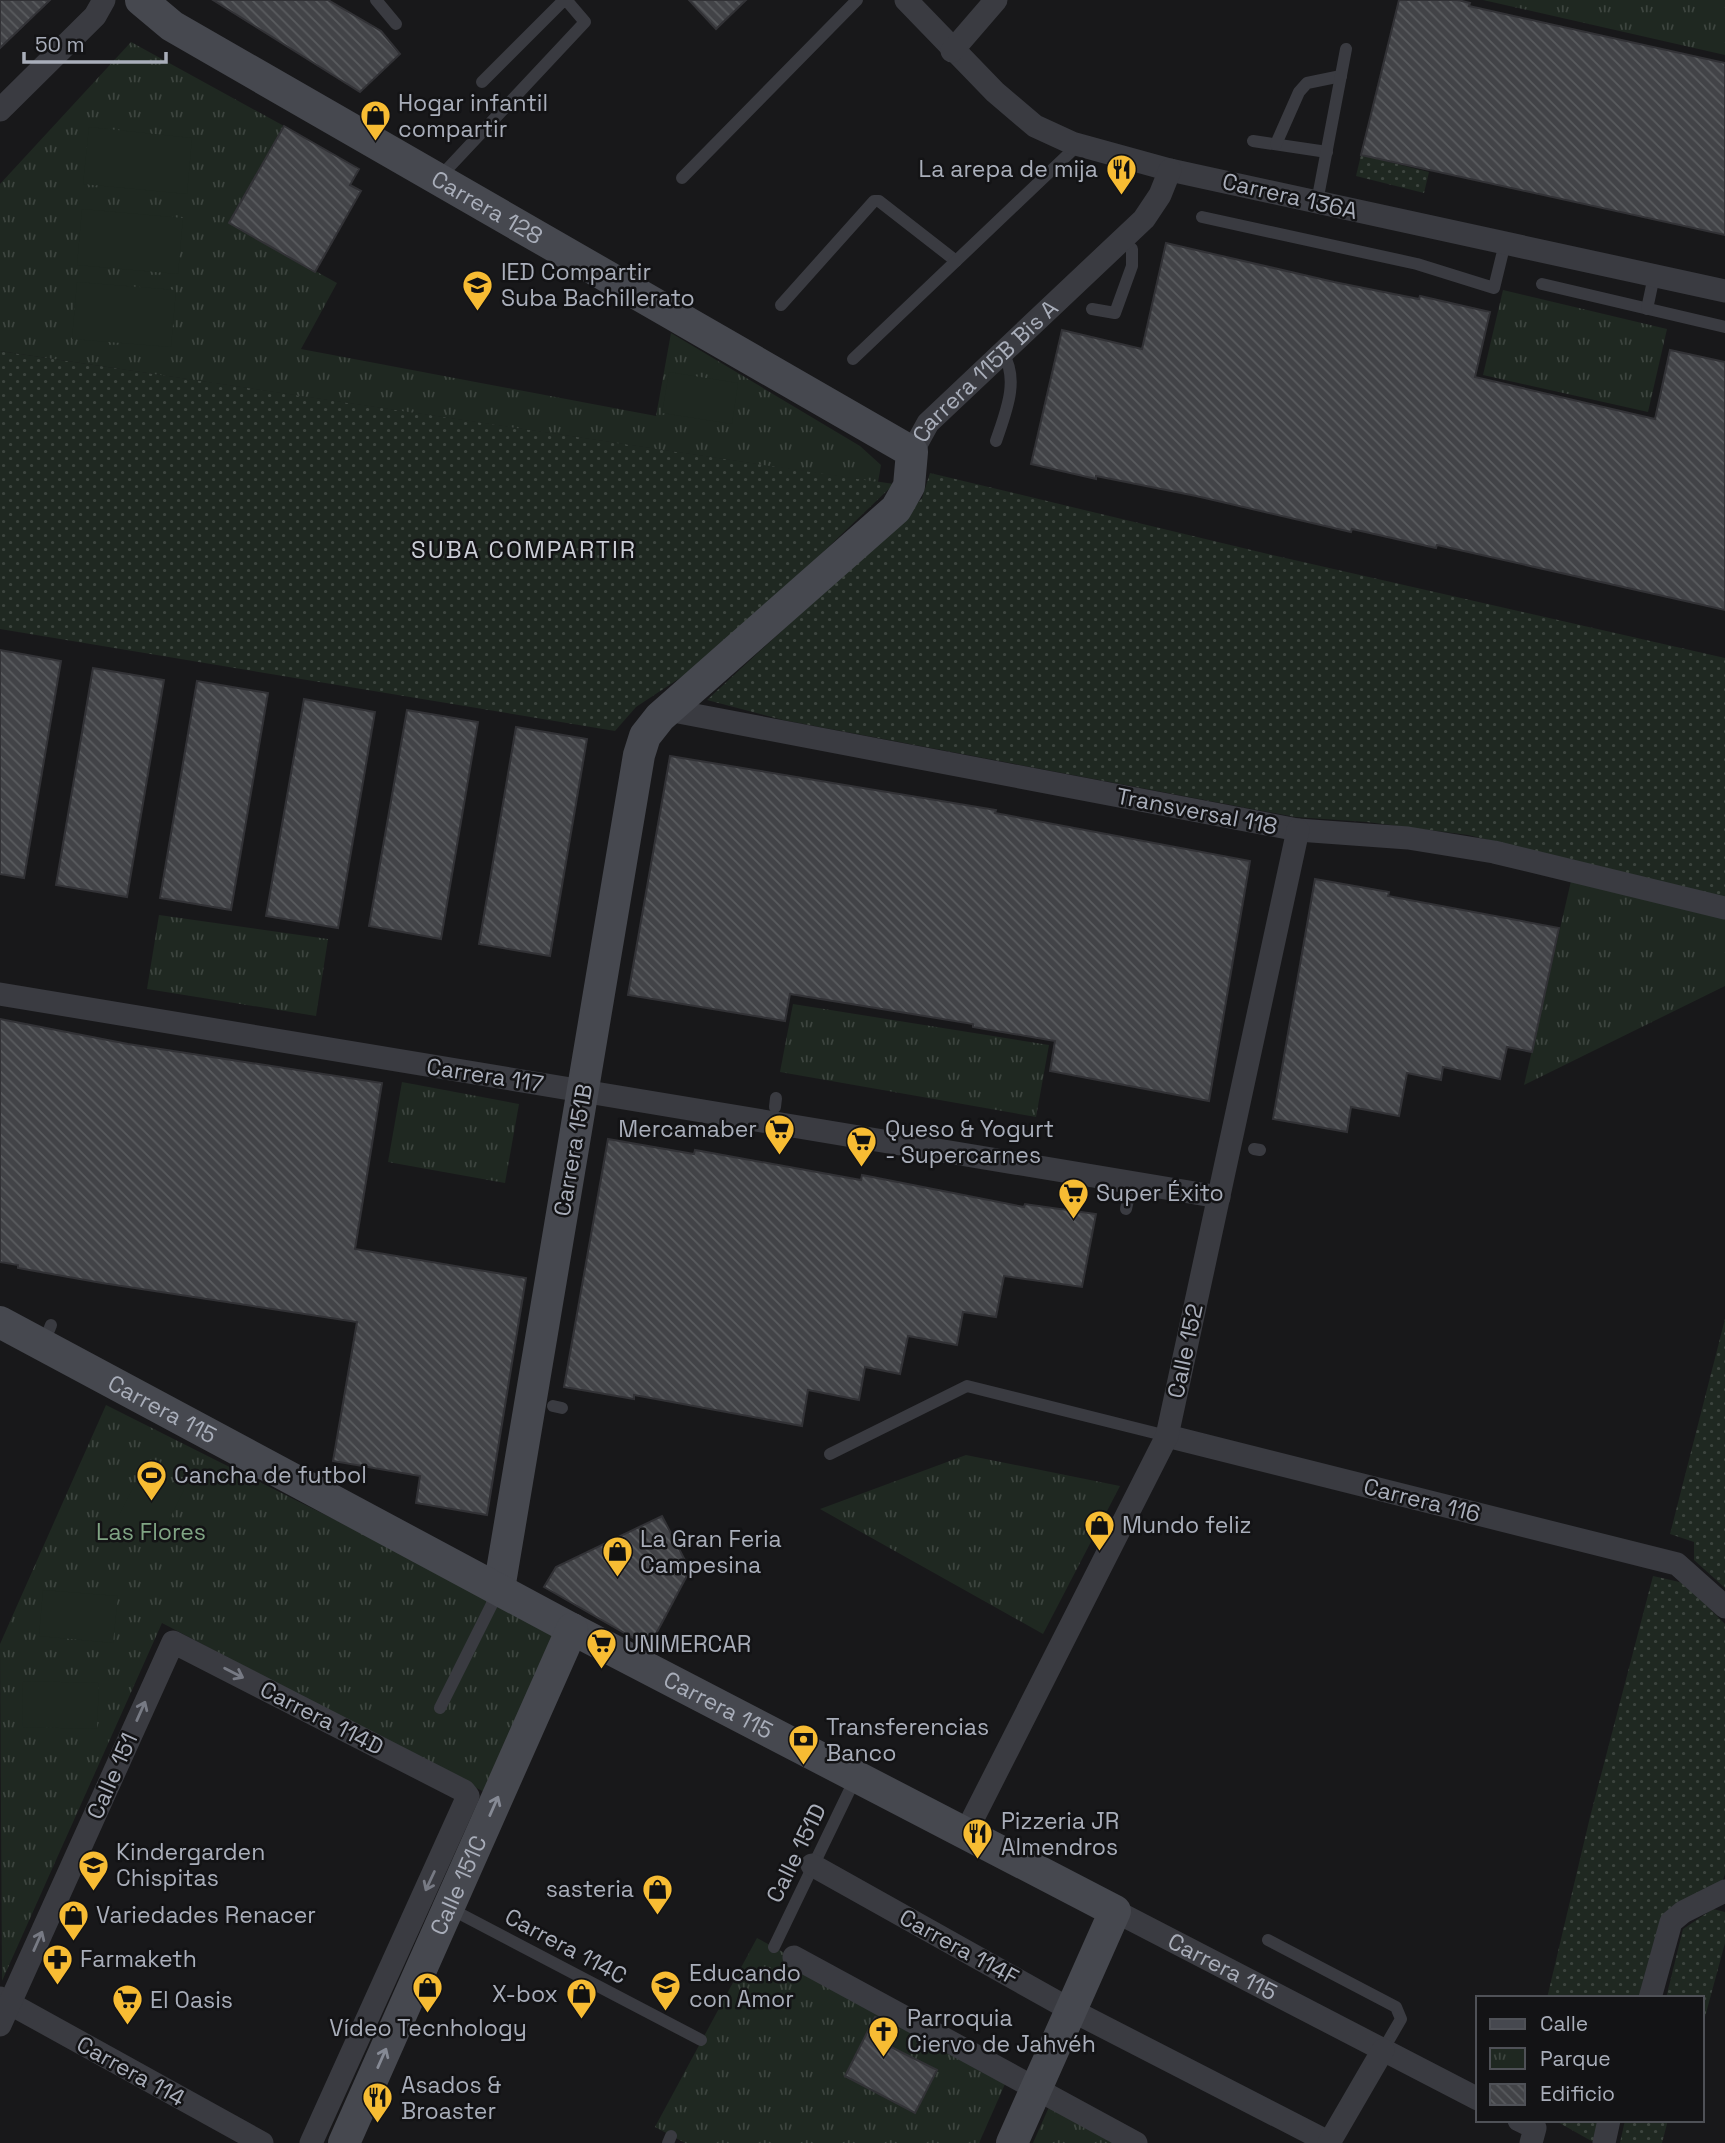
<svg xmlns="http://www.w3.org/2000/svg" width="1725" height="2143" viewBox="0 0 1725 2143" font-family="'Space Grotesk',sans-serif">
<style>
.grass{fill:url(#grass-dots)}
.park{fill:url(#park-tufts)}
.pitch{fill:#1f2821}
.building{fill:url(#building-back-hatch);stroke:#323236;stroke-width:2}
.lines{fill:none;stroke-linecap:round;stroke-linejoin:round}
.lane{stroke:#3a3b41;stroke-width:12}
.street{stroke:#3a3b41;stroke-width:23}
.secondary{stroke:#46484f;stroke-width:32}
.oneway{stroke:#777a84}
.oneway2{stroke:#868a95}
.labels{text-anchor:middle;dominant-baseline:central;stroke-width:5;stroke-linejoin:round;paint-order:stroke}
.poi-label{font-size:23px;fill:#a9aeba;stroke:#131315;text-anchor:start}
.street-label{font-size:23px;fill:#a9aeba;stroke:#131315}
.park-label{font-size:23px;fill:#80a584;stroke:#131315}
.neighbourhood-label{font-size:24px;letter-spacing:2px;fill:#cbcdd6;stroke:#131315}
</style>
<defs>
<pattern id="grass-dots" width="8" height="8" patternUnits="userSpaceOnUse" patternTransform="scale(1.75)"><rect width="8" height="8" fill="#1f2821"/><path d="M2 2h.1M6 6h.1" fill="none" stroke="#3d453f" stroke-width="1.8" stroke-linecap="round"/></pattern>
<pattern id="park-tufts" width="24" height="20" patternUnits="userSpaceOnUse" patternTransform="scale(1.75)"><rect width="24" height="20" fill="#1f2821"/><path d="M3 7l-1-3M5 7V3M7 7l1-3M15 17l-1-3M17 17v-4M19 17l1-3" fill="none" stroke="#3d453f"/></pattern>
<pattern id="building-back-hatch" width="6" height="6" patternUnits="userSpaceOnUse" patternTransform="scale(1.75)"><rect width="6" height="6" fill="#424347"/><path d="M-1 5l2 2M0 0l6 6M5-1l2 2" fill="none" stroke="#5a5c5f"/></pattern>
</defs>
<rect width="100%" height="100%" fill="#18181a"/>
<g class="grass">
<path d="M1361,155L1429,172L1424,193L1356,176Z"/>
<path d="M0,351L894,484L718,653L636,707L615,731L0,629Z"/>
<path d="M930,473L1268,554L1725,658V899L1468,835L1367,822L1295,817L783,720L707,700L906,516L922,498Z"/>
<path d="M1725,1319V1588L1694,1560V1542L1670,1534Z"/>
<path d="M1653,1576L1684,1583L1725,1624V1874L1722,1883L1665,1918L1643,1998H1547L1590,1817Z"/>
<path d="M1713,1909L1725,1912V1943L1705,2017H1702V1998H1666L1683,1929Z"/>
<path d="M1554,2120H1602L1595,2143Z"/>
<path d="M1625,2120H1668L1662,2143H1620Z"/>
</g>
<g class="park">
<path d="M1483,0H1725V55Z"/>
<path d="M131,42L284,126L229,223L337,283L301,349L656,416L671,333L860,446L881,465L878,482L0,351V184Z"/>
<path d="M1503,290L1667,329L1648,412L1483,375Z"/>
<path d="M1571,881L1725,917V986L1524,1085Z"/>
<path d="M159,915L328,939L316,1016L147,989Z"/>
<path d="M793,1004L1049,1045L1036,1117L780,1072Z"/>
<path d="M402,1082L519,1104L505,1183L388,1162Z"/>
<path d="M106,1405L561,1633L488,1794L162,1623L2,1981L0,1644Z"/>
<path d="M966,1455L1120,1486L1043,1634L820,1509Z"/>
<path d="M757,1938L1009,2075L979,2143H685L655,2127Z"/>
<path d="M1053,2098L1136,2143H1033Z"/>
</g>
<g class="pitch">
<path d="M89,127L192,138L187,194L83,184Z"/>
<path d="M82,209L183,218L178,274L77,265Z"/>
<path d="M77,282L176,290L171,347L72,339Z"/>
<path d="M669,372L738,383L732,424L662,413Z"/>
<path d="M144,1467L184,1490L161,1536L119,1515Z"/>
<path d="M43,1590L118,1596L113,1643L39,1636Z"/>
<path d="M23,1681L99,1683L97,1729L22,1727Z"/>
</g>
<g class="building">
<path d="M0,0H50L0,48Z"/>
<path d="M213,0H328L381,31L400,54L360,92Z"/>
<path d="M689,0H746L716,29Z"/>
<path d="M1399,0H1458L1470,3L1469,6L1725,63V235L1361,155Z"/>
<path d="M284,126L359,169L350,185L361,191L315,272L229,223Z"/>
<path d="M1166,243L1334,282L1419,299L1420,296L1490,312L1475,377L1655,419L1670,350L1725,362V610L1437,545L1436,548L1352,529L1351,532L1196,496L1096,476V479L1031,464L1062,330L1142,349Z"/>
<path d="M0,650L61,661L24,878L0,874Z"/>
<path d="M93,668L164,680L127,897L56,885Z"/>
<path d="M197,681L268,693L231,910L160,898Z"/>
<path d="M304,699L375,712L338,928L266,916Z"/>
<path d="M407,710L478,722L441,939L369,926Z"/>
<path d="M516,727L587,739L550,956L479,944Z"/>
<path d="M670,756L996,810L995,813L1250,861L1209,1101L1050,1071L1055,1041L973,1027V1024L790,994L785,1021L628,995Z"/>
<path d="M1315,879L1389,892L1388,896L1559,928L1532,1052L1507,1047L1500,1079L1443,1067L1441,1080L1407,1073L1399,1116L1351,1107L1347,1132L1273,1119Z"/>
<path d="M0,1019L128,1044L382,1083L355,1249L526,1278L487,1515L416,1503L420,1476L333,1461L357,1322L102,1283L18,1268V1265L0,1262Z"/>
<path d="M608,1139L694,1154L695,1150L861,1180L862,1175L1024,1207L1025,1204L1096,1214L1082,1287L1004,1276L996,1317L963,1312L957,1345L908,1336L900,1374L865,1367L859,1400L808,1390L802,1426L634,1395V1399L564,1387Z"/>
<path d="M662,1516L690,1570L649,1647L544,1587L556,1567Z"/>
<path d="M875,2017L899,2030L891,2047L937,2070L915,2113L845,2076Z"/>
</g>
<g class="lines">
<g class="lane">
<path d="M376,0L396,24"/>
<path d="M1253,141L1327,152"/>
<path d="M1276,144L1299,92L1307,83L1341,76"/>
<path d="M682,178L857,0"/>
<path d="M438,179L585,22L568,2H562L482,82"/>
<path d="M1317,202L1346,49"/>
<path d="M1202,217L1417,264L1494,288L1505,243"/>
<path d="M1542,284L1725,327"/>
<path d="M781,305L874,201H879L956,261"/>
<path d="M1092,309L1115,313L1132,266V249L1121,240"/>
<path d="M1647,309L1654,276"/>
<path d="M853,359L1078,145"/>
<path d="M996,441C1005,414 1020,380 1003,354"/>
<path d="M775,1107L776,1098"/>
<path d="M1254,1149L1260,1150"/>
<path d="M1126,1209L1128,1200"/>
<path d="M49,1330L51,1325"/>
<path d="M553,1406L562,1408"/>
<path d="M830,1454L967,1386L1167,1436"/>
<path d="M440,1708L499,1590"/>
<path d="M449,1908L701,2040"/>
<path d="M1268,1940L1396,2007L1401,2019L1383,2050"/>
<path d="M774,1947L856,1777"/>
<path d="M668,2143L671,2136"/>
</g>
<g class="street">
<path d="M906,0L995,92L1035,126L1072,143L1170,170L1725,291"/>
<path d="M952,51L996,0"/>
<path d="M0,110L95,16L104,0"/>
<path id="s1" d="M912,452L928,423L1144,219L1160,195L1170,170"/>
<path d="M668,710L1298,830L1408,838L1494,852L1725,908"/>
<path d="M0,994L1219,1197"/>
<path d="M1167,1436L1677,1564L1725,1607"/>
<path d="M965,1834L1167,1436L1298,830"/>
<path d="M812,1865L1071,2010L1330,2143"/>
<path id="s2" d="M1115,1911L1478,2099"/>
<path d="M794,1957L1136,2143"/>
<path d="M0,1998L262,2143"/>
<path d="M1650,1998L1671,1922L1683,1912L1725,1891"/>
<path d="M0,2025L173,1642L464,1791L468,1796L311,2143"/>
<path d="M1519,2120L1535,2128L1531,2143"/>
<path d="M1329,2143L1383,2050"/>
<path d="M1604,2143L1609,2120"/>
</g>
<g class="secondary">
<path id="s3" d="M141,0L172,26L912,452L909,486L896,509L660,717L645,736L639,755L499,1589"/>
<path id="s4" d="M0,1322L572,1629L1115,1911L1012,2143"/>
<path id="s5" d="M344,2143L572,1629"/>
</g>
</g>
<defs><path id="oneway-shaft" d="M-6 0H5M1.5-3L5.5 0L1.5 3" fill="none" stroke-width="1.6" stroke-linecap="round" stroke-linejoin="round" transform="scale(1.75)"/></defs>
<g class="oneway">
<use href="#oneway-shaft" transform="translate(234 1673) rotate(27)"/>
<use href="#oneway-shaft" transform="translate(141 1711) rotate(-66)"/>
<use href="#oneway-shaft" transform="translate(430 1881) rotate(115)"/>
<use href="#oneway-shaft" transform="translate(38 1941) rotate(-66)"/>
</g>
<g class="oneway2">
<use href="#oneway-shaft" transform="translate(494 1806) rotate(-66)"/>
<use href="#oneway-shaft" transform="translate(382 2058) rotate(-66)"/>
</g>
<defs>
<symbol id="shop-pin" viewBox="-11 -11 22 30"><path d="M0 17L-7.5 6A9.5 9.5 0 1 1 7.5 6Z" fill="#f7bc33" stroke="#131315"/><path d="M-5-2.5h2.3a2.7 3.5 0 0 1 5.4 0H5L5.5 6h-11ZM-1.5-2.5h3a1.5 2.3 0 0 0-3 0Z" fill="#111"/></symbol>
<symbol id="restaurant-pin" viewBox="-11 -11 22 30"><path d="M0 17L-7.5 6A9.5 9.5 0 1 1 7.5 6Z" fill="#f7bc33" stroke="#131315"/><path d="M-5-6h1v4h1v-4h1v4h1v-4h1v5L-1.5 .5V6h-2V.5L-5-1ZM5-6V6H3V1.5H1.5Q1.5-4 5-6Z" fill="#111"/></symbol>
<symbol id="school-pin" viewBox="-11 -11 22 30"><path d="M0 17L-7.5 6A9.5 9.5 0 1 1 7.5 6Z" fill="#f7bc33" stroke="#131315"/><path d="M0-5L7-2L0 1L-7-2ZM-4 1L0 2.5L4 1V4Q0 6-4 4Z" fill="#111"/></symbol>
<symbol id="supermarket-pin" viewBox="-11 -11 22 30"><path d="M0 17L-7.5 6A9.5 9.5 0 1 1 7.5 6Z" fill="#f7bc33" stroke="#131315"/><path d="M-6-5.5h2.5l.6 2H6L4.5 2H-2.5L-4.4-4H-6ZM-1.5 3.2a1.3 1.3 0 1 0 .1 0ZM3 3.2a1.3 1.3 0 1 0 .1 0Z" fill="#111"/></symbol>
<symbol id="stadium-pin" viewBox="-11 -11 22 30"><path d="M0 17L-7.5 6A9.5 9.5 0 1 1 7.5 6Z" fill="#f7bc33" stroke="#131315"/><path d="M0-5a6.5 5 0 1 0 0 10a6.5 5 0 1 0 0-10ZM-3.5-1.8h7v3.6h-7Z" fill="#111"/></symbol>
<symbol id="bank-pin" viewBox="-11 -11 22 30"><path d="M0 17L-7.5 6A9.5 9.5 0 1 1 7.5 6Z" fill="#f7bc33" stroke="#131315"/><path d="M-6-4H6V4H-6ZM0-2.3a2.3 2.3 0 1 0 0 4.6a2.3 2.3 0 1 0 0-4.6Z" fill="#111"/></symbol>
<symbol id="pharmacy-pin" viewBox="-11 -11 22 30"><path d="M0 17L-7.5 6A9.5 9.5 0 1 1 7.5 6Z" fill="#f7bc33" stroke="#131315"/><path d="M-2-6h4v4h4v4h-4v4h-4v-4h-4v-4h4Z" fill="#111"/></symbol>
<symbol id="church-pin" viewBox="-11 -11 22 30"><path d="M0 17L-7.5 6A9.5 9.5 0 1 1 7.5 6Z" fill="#f7bc33" stroke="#131315"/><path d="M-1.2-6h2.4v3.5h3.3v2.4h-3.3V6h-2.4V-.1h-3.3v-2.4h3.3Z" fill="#111"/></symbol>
</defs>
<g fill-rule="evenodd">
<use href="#shop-pin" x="358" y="98" width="35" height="47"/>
<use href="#restaurant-pin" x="1104" y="152" width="35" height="47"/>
<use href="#school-pin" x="460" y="268" width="35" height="47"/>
<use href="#supermarket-pin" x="762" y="1112" width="35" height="47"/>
<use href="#supermarket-pin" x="844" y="1124" width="35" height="47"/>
<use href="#supermarket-pin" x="1056" y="1176" width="35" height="47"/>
<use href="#stadium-pin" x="134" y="1458" width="35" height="47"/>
<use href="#shop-pin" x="1082" y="1508" width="35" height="47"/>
<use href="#shop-pin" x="600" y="1534" width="35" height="47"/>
<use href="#supermarket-pin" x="584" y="1626" width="35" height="47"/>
<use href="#bank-pin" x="786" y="1722" width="35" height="47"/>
<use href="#restaurant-pin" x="960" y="1816" width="35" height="47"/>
<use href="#school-pin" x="76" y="1848" width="35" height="47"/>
<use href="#shop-pin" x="640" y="1872" width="35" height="47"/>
<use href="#shop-pin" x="56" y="1898" width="35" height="47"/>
<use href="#pharmacy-pin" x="40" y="1942" width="35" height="47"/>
<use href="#school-pin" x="648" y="1968" width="35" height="47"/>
<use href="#shop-pin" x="410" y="1970" width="35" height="47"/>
<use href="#shop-pin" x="564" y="1976" width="35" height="47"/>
<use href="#supermarket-pin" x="110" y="1982" width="35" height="47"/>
<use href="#church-pin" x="866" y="2014" width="35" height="47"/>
<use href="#restaurant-pin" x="360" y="2080" width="35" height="47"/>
</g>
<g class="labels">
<g class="poi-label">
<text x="398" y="103">Hogar infantil<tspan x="398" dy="26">compartir</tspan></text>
<text x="1098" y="169" text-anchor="end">La arepa de mija</text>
<text x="501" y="272">IED Compartir<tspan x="501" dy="26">Suba Bachillerato</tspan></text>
<text x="757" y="1129" text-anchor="end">Mercamaber</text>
<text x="885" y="1129">Queso &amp; Yogurt<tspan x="885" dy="26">- Supercarnes</tspan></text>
<text x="1096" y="1193">Super Éxito</text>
<text x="174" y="1475">Cancha de futbol</text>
<text x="1122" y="1525">Mundo feliz</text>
<text x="640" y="1539">La Gran Feria<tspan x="640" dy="26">Campesina</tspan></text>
<text x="624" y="1644">UNIMERCAR</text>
<text x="826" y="1727">Transferencias<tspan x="826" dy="26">Banco</tspan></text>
<text x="1001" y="1821">Pizzeria JR<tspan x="1001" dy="26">Almendros</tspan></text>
<text x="116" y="1852">Kindergarden<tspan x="116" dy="26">Chispitas</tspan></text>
<text x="634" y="1889" text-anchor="end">sasteria</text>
<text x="96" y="1915">Variedades Renacer</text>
<text x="80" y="1959">Farmaketh</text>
<text x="689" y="1973">Educando<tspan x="689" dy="26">con Amor</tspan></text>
<text x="558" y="1994" text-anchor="end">X-box</text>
<text x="150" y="2000">El Oasis</text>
<text x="907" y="2018">Parroquia<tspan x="907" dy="26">Ciervo de Jahvéh</tspan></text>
<text x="428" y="2028" text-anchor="middle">Vídeo Tecnhology</text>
<text x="401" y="2085">Asados &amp;<tspan x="401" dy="26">Broaster</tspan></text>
</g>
<g class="street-label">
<text transform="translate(1290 196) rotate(13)">Carrera 136A</text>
<text stroke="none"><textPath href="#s3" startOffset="404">Carrera 128</textPath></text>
<text stroke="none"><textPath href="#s1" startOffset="110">Carrera 115B Bis A</textPath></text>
<text transform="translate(1197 811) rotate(11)">Transversal 118</text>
<text transform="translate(485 1075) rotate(9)">Carrera 117</text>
<text transform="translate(573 1150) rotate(-80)">Carrera 151B</text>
<text transform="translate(1185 1351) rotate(-78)">Calle 152</text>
<text stroke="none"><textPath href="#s4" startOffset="184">Carrera 115</textPath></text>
<text transform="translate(1422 1500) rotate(14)">Carrera 116</text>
<text stroke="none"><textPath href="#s4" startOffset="814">Carrera 115</textPath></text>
<text transform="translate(322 1718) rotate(27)">Carrera 114D</text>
<text transform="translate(112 1776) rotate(-66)">Calle 151</text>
<text transform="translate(796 1853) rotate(-64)">Calle 151D</text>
<text stroke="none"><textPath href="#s5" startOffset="282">Calle 151C</textPath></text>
<text transform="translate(566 1946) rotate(28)">Carrera 114C</text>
<text transform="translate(959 1947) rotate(29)">Carrera 114F</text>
<text stroke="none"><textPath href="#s2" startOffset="121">Carrera 115</textPath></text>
<text transform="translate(131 2071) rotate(29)">Carrera 114</text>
</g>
<g class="park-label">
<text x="151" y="1532">Las Flores</text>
</g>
<g class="neighbourhood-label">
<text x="524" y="549">SUBA COMPARTIR</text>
</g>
</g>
<rect x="1476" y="1996" width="228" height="126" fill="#131315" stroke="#4f5157" stroke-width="2"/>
<rect x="1490" y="2019" width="35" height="10" fill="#46484f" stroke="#4f5157" stroke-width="2"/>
<text x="1540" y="2031" font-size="21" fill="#a9aeba">Calle</text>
<rect x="1490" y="2048" width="35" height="21" fill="url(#park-tufts)" stroke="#4f5157" stroke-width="2"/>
<text x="1540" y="2066" font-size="21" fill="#a9aeba">Parque</text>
<rect x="1490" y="2084" width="35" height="21" fill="url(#building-back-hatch)" stroke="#4f5157" stroke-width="2"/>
<text x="1540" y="2101" font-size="21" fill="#a9aeba">Edificio</text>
<path d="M24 52v10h142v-10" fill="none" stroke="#a9aeba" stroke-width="3.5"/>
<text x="35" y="52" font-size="21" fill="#a9aeba" stroke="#131315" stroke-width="5" paint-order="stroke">50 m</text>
</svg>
